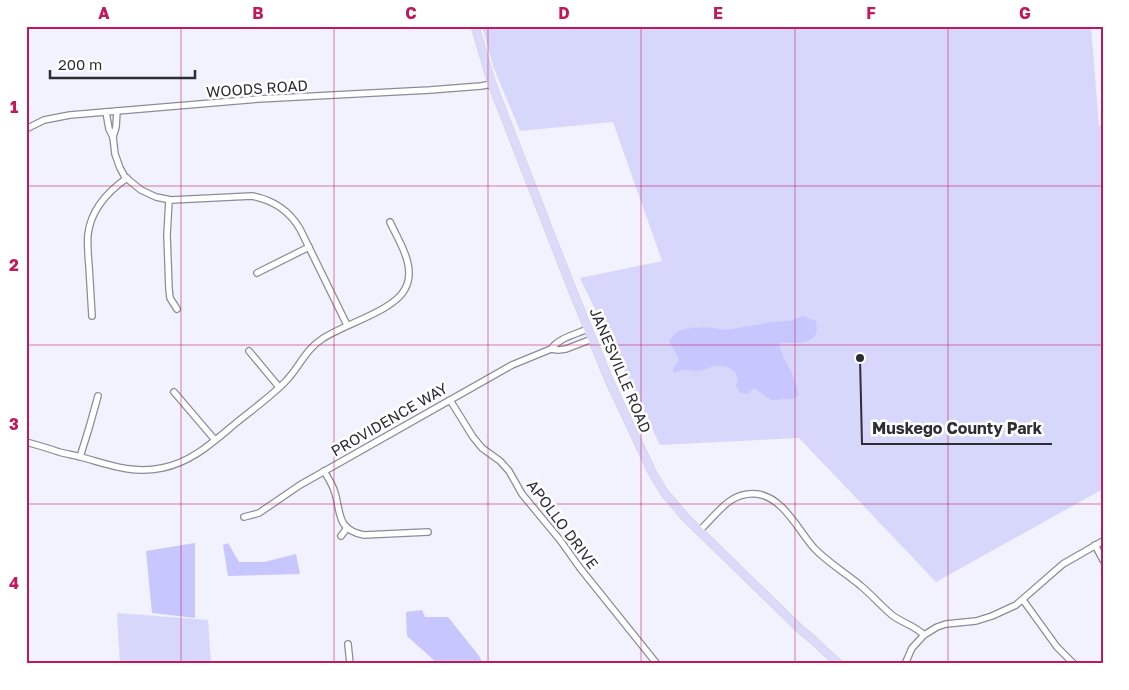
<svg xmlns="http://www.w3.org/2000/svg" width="1129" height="690" viewBox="0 0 1129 690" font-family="'Golos Text',sans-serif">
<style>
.green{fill:#d7d7fb}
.water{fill:#c8c6fe}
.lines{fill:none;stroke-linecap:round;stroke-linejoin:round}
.minor-casing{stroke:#8c8b98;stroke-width:8}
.major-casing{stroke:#d1d1d2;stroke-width:9}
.minor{stroke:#fff;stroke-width:5.5}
.major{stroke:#dbdafa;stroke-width:8}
.grid{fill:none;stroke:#c2185b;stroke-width:1;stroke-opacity:0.55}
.labels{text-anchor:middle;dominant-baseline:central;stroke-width:5;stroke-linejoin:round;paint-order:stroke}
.street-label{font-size:15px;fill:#2e2d33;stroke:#fff}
.leader{fill:none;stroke:#2e2d33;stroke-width:2}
.callout-dot{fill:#2e2d33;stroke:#fff;stroke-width:2}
.callout-label{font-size:16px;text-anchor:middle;font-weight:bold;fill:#2e2d33;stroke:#fff;stroke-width:5;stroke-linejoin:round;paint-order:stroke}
.neatline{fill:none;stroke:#c2185b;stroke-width:2}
.grid-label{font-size:16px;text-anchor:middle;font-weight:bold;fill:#c2185b}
</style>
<rect width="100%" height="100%" fill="#f2f2fe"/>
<g class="green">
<path d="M482,26H1091L1099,126H1103V489L936,582L799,438L660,445L580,278L662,261L613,122L520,131L493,66Z"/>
<path d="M117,613L208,620L211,664H120Z"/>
</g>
<g class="water">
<path d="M803,316L816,321C816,324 817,326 817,329C815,347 791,342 779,343C783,362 798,377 798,396L793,399L771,400L754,388L748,394L740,393L736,386L738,379L735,372L726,366H714L700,371L683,370L675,373L673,372L674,368L679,360C677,353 672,349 669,341L673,336L680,330L691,328L706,327L726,330L772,322L790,321Z"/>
<path d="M195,543V618L152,613L146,551Z"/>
<path d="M228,543L239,562H264L296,554L300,574L228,576L223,545Z"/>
<path d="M422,610L425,617H448L479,656L483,664H438L407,636L406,612Z"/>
</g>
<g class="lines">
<defs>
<g id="minor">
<path d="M106,112L109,129L113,137L115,154L120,168L125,177L141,190L156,197L171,200L252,196C273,200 289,210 300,229L347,325"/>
<path d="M26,129L44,120L70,115L258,99L430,90L481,86L492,84"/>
<path d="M113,137L116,127L117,111"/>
<path d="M169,200L167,235L169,289L170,298L177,309"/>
<path d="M257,273L309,247"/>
<path d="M92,316C91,299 90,282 89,266C88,255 87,244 88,234C91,210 107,192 127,178"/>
<path d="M551,349C559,338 576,334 588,329"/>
<path d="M249,351L279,387"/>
<path d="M174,392L215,440"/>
<path d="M450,400L473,437L482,448L500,461L509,471L522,494L560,540L580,568L657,664"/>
<path d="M26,442C37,445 48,448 59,452C66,454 74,455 81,457C110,465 132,474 162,468C192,462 213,442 236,423C252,410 270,397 285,382C299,368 305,350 322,339C344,324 394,311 405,289C417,267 399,242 390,222"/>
<path d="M80,457L89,428L98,396"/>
<path d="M324,471C328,478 333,485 335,493C341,514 337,530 364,535L428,532"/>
<path d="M244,517L259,513L300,485L512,365L551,349L558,350L566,349L592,339"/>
<path d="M699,531C717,515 729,491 757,494C783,497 798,530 814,548C828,563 846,573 861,586C872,595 881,606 892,615C902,623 914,625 924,635"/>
<path d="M341,536L347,528"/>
<path d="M1095,545L1103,560"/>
<path d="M1023,600L1057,647L1074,664"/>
<path d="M348,644L350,664"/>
<path d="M905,664L912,648L924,635L937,627L946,624L976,621L992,616L1016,605L1063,564L1103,541"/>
</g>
<path id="major" d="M475,26L492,84L568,279L608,378L652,472L664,492L685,517L800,629L812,639L839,664"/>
</defs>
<use href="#minor" class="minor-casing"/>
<use href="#major" class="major-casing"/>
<use href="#minor" class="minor"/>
<use href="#major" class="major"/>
</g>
<path class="grid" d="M181,26V664M334,26V664M488,26V664M641,26V664M795,26V664M948,26V664M26,186H1103M26,345H1103M26,504H1103"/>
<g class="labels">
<g class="street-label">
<text transform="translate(257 88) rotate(-4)">WOODS ROAD</text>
<text transform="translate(621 370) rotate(67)">JANESVILLE ROAD</text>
<text transform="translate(389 419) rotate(-30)">PROVIDENCE WAY</text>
<text transform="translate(563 524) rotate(53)">APOLLO DRIVE</text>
</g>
</g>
<path class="leader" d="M860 358L862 444H1052"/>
<circle class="callout-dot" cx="860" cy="358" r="5"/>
<g class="callout-label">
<text x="957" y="434">Muskego County Park</text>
</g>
<rect width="1129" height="690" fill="none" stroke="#ffffff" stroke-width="55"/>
<path d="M50 70v8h145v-8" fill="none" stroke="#2e2d33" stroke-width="2.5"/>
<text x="58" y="70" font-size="15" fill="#2e2d33" stroke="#ffffff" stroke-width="4" paint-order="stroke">200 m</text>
<rect x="28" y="28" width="1074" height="634" class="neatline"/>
<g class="grid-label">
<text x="104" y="19">A</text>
<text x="258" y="19">B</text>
<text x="411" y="19">C</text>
<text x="564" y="19">D</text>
<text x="718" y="19">E</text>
<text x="871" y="19">F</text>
<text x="1025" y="19">G</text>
<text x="14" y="113">1</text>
<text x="14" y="271">2</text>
<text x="14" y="430">3</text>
<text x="14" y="589">4</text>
</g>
</svg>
